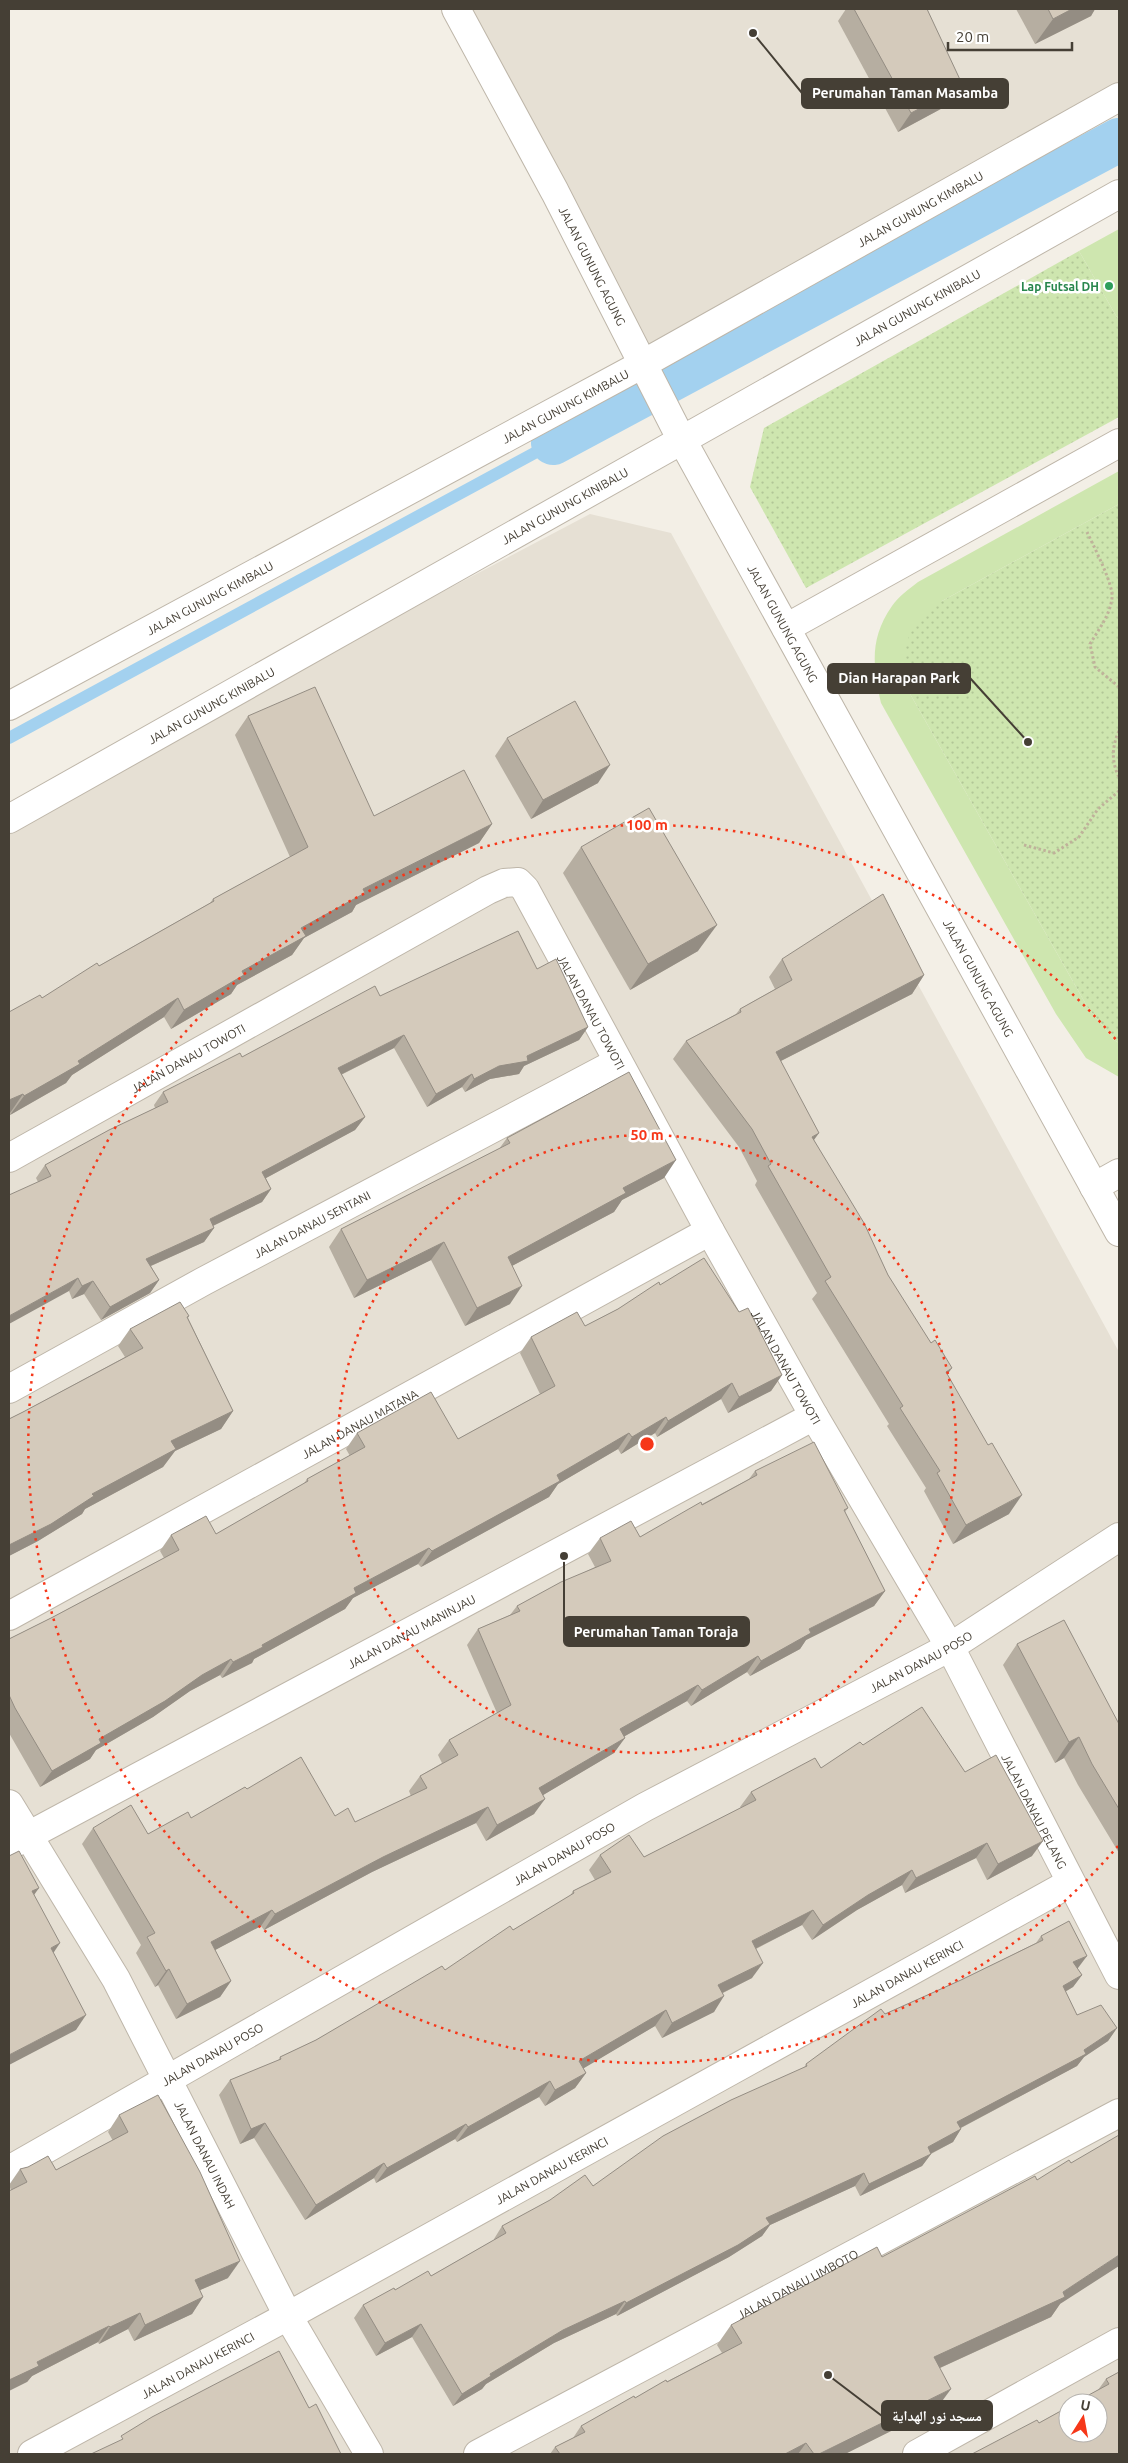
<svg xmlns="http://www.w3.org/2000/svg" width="1128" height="2463" viewBox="0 0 1128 2463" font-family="Ubuntu,'Noto Naskh Arabic',sans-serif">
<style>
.residential{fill:#e6e0d4;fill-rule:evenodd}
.green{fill:#cee6af}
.park{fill:url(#park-dots)}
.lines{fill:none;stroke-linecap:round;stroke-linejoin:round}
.stream{stroke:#a3d1ef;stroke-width:12}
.canal{stroke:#a3d1ef;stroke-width:44}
.minor-casing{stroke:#beb6a9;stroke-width:30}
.path{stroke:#bfb29a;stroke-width:3;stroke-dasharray:2.5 2.5;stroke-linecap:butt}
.minor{stroke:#fff;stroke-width:28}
.wall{fill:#b6aea1}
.shaded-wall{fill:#948d83}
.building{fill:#d4cabb;stroke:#948d83}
.ring{fill:none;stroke:#f63719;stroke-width:2.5;stroke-dasharray:2.5 5}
.leisure-dot{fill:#2e9e5b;stroke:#fff;stroke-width:2}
.labels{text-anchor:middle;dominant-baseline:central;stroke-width:5;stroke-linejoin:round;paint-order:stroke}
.street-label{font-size:12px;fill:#453f35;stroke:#fff}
.leisure-label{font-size:12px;font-weight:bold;fill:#27864d;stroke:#fff;text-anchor:end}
.centre{fill:#f63719;stroke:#fff;stroke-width:2.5}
.ring-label{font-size:15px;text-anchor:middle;font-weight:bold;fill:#f63719;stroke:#fff;stroke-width:5;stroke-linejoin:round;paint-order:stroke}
.leader{fill:none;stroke:#453f35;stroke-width:2}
.callout-dot{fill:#453f35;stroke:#fff;stroke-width:2}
.callout{fill:#453f35;stroke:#453f35;stroke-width:2}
.callout-label{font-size:14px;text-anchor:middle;font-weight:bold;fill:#fff}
</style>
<defs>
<pattern id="park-dots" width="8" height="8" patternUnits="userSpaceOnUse" patternTransform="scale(1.25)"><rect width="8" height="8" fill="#cee6af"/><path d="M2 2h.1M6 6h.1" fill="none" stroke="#b2c697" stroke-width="1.8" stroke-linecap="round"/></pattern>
</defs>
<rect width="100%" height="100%" fill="#f3efe6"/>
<g class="residential">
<path d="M467,9H1119V95L652,354Z"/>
<path d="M590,514L671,533L1119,1352V2454H9V820ZM1068,2403H1098V2433H1068Z"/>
</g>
<g class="green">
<path d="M1119,229V321L1079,251Z"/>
<path d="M1119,471V504L942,601L909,692L1088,1008L1114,1040L1119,1043V1077L1086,1058L1056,1014L881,703C873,667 869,639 892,606C898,597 909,589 918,582Z"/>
</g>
<g class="park">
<path d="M1079,251L1119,321V417L806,588L750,487L764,428Z"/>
<path d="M1119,504V1043L1114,1040L1088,1008L909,692C899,648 904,628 942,601Z"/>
</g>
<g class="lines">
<path class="stream" d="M9,738L553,443"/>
<path class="canal" d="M553,443L1119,140"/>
<defs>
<g id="minor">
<path id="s1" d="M456,9L555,192L676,429L1119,1232"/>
<path d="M786,628L1119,443"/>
<path id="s2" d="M9,706L641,365L1119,97"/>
<path id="s3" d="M9,819C379,611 748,401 1119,194"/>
<path id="s4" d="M9,1158L488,890L504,883L518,882L525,889L710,1231L814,1416L950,1647L1119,1975"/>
<path d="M1094,1187L1119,1173"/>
<path id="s5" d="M9,1389L204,1281L618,1062"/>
<path id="s6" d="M9,1616L710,1231"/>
<path id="s7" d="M9,1804L116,1979L288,2316L369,2454"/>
<path id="s8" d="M9,1846L814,1416"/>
<path id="s9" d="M9,2170L645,1807L950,1647L1119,1537"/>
<path id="s10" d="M32,2454L288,2316L1070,1883"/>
<path id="s11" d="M478,2454L1119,2113"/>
<path d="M917,2454L1119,2342"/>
</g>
</defs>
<use href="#minor" class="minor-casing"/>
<g class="path">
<path d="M1087,532C1093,545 1114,585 1112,598C1110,615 1099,629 1090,644L1095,667L1119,687"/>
<path d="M1119,731C1112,746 1111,761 1119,777"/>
<path d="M1024,845L1054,853L1079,837L1098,809L1119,791"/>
</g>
<use href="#minor" class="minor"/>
</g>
<g class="wall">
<path d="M846,9H927L950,104L898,132L838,21Z"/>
<path d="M1016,9H1095L1091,16L1035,44Z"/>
<path d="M248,716L374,816L492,824L479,843L356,905L352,912L304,938L292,955L237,985L231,994L171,1029L164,1017L72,1075L66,1083L10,1115V1113L42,998L210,903L213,899L290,857L235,735Z"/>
<path d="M507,738L598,783L531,819L495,756Z"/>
<path d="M581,847L698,951L630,990L563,873Z"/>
<path d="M782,959L924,975L912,994L781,1061L814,1140L888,1275L947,1375L1009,1514L953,1544L924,1491L926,1488L887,1426L889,1424L812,1299L817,1293L755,1185L757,1181L739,1147L673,1059L686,1041L736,1014L740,1009L775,989L769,977Z"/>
<path d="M537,969L588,1027L579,1040L524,1066L519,1074L490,1079L465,1092L462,1087L427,1107L394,1048L341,1075L365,1117L355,1130L266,1178L271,1189L262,1202L213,1226L214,1228L204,1242L151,1266L159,1280L150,1293L101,1320L84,1294L72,1299L69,1291L38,1182L36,1178L45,1165L155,1108L154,1105L163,1092L380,996Z"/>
<path d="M507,1138L664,1178L622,1200L614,1212L512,1266L510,1304L465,1326L431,1260L354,1298L329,1247L341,1229L499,1149Z"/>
<path d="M660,1285L739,1312L782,1375L771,1391L728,1413L721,1399L657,1437L655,1433L621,1454L618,1449L558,1484L549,1497L421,1567L418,1564L353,1598L345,1609L254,1659L252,1663L222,1678L220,1675L190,1691L153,1717L96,1750L90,1759L40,1787L9,1733V1639L53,1617L164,1558L160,1551L171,1535L216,1534L303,1485L307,1479L350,1456L346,1449L357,1433L458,1439L540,1394L520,1353L531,1337L585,1326L618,1309Z"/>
<path d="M189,1316L188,1318L233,1411L221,1429L175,1451L163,1467L85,1509L82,1514L38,1541L9,1556V1419L23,1412L125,1357L118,1346L130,1329Z"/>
<path d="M755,1471L848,1508L845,1512L885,1591L874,1606L806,1640L800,1649L750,1676L747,1672L691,1706L687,1701L625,1736L614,1753L543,1795L534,1814L486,1841L476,1823L372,1872L264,1930L261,1926L215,1950L231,1981L220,1997L176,2019L158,1985L155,1987L136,1953L141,1945L82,1844L93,1828L148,1834L191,1818L247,1789L355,1822L411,1796L409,1791L420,1776L442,1763L438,1755L449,1740L497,1713L467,1645L478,1629L510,1615L517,1606L595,1567L588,1554L600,1538L640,1537L749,1479Z"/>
<path d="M1017,1644L1119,1724V1853L1078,1785L1064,1758L1055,1763L1003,1665Z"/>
<path d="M863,1745L965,1772L1032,1856L987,1880L976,1858L905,1893L902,1885L857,1910L812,1940L802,1925L756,1949L752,1978L723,1993L714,2012L662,2038L655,2026L583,2068L586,2073L575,2088L545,2106L539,2097L457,2142L455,2139L376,2183L374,2178L305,2220L254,2138L240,2144L219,2095L230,2080L278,2061L280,2057L316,2040L445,1970L570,1896L573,1891L595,1880L589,1870L600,1855L644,1857L741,1808L740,1807L751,1792L821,1768Z"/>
<path d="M1041,1936L1077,1968L1082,1975L1073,1987L1065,1992L1077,2015L1117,2028L1108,2041L1084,2057L1077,2066L961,2128L953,2142L931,2154L922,2166L860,2196L855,2186L770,2225L762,2236L729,2257L617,2316L616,2314L554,2343L486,2384L482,2389L453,2406L412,2337L376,2356L354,2318L363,2305L395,2290L431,2276L494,2240V2239L502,2226L593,2186L804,2068L806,2064L885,2014L961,1980L1036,1943Z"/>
<path d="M119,2115L228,2278L200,2290L203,2297L192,2314L134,2341L128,2329L99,2344L98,2342L32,2376L27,2382L11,2190L9,2185L20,2169L56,2170L113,2141L108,2132Z"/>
<path d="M882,2257L1060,2304L1051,2317L940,2368L937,2408L845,2454H550L555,2447L573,2438L581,2426L722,2353L717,2345L731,2325Z"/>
<path d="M1119,2372V2454L1039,2423L1098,2390L1106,2379Z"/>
</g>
<g class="shaded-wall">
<path d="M1072,9H1095L1091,16L1035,44L1053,19Z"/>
<path d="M963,86L950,104L898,132L911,113Z"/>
<path d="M610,765L598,783L531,819L543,800Z"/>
<path d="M492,824L479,843L356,905L352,912L304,938L292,955L237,985L231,994L171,1029L184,1010L242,971L301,928L363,889Z"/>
<path d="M717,925L698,951L630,990L648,964Z"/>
<path d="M924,975L912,994L763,1070L776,1052Z"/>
<path d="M178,998L164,1017L72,1075L66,1083L10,1115L24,1096L78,1061Z"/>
<path d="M588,1027L579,1040L524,1066L519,1074L490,1079L465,1092L474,1079L499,1066L527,1056Z"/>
<path d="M404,1035L394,1048L328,1081L338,1068Z"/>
<path d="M472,1074L462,1087L427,1107L436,1094Z"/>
<path d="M23,1094L10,1113H9V1100Z"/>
<path d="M365,1117L355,1130L253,1185L262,1172Z"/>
<path d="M819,1133L806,1151L812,1137Z"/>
<path d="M676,1160L664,1178L622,1200L614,1212L495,1275L508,1257L623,1188Z"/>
<path d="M271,1189L262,1202L200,1232L210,1219Z"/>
<path d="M214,1228L204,1242L137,1272L146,1259Z"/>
<path d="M444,1242L431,1260L354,1298L367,1280Z"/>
<path d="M78,1278L69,1291L9,1324V1316Z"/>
<path d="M159,1280L150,1293L101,1320L110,1307Z"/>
<path d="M93,1281L84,1294L72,1299L82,1286Z"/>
<path d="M522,1286L510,1304L465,1326L477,1308Z"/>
<path d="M952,1368L939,1386L946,1372Z"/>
<path d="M782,1375L771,1391L728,1413L739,1397Z"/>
<path d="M732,1383L721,1399L657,1437L668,1421Z"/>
<path d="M233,1411L221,1429L175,1451L163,1467L85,1509L82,1514L38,1541L9,1556V1545L92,1494L171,1441Z"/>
<path d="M666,1417L655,1433L621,1454L632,1437Z"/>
<path d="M629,1433L618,1449L558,1484L549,1497L421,1567L432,1551L557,1475Z"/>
<path d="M1022,1495L1009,1514L953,1544L966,1525Z"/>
<path d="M429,1548L418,1564L353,1598L345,1609L254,1659L252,1663L222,1678L233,1662L354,1588Z"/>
<path d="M885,1591L874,1606L806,1640L800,1649L750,1676L761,1661L809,1629Z"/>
<path d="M758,1656L747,1672L691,1706L702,1690Z"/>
<path d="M231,1659L220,1675L190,1691L153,1717L96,1750L90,1759L40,1787L52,1771L99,1739L202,1675Z"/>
<path d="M698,1685L687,1701L609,1745L620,1729Z"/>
<path d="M1079,1737L1064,1758L1055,1763L1069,1742Z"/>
<path d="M625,1738L614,1753L528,1804L539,1788Z"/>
<path d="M545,1799L534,1814L486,1841L497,1825Z"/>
<path d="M488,1807L476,1823L372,1872L264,1930L275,1914L383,1857Z"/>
<path d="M1043,1841L1032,1856L987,1880L998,1864Z"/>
<path d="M987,1843L976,1858L905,1893L916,1878Z"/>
<path d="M912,1870L902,1885L857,1910L812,1940L823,1925L868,1895Z"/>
<path d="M39,1888L29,1902L32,1891Z"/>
<path d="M272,1910L261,1926L200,1958L211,1942Z"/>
<path d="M813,1910L802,1925L741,1956L752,1941Z"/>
<path d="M60,1943L50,1958L51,1948Z"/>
<path d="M1087,1956L1078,1968L1065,1975L1073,1962Z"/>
<path d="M763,1963L752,1978L708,2000L718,1985Z"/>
<path d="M169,1969L158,1985L155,1987L166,1971Z"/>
<path d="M1082,1975L1073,1987L1054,1998L1063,1986Z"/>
<path d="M231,1981L220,1997L176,2019L187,2004Z"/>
<path d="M724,1996L714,2012L662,2038L672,2023Z"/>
<path d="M666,2010L655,2026L569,2077L579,2061Z"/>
<path d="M86,2015L76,2030L9,2065V2055Z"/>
<path d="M1117,2028L1108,2041L1084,2057L1077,2066L949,2134L957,2122L1084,2050Z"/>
<path d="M586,2073L575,2088L545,2106L555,2090Z"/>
<path d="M550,2081L539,2097L457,2142L468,2127Z"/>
<path d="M265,2123L254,2138L240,2144L251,2129Z"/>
<path d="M466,2124L455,2139L376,2183L387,2168Z"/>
<path d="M961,2129L953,2142L926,2156L931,2154L922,2166L860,2196L869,2184L928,2147Z"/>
<path d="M384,2163L374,2178L305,2220L316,2205Z"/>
<path d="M864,2173L855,2186L770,2225L762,2236L729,2257L617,2316L626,2303L766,2218Z"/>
<path d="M1119,2255V2266L1060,2304L1051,2317L920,2377L934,2357L1063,2292Z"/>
<path d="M240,2261L228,2278L184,2297L195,2280Z"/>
<path d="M203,2297L192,2314L134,2341L145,2325Z"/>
<path d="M625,2301L616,2314L554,2343L486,2384L482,2389L453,2406L462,2394L490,2374L563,2330Z"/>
<path d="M140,2313L128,2329L99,2344L110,2327Z"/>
<path d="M421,2324L412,2337L376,2356L385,2343Z"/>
<path d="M109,2326L98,2342L32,2376L27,2382L9,2391V2380L37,2362Z"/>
<path d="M951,2389L937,2408L845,2454H819Z"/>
<path d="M806,2443L798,2454H785Z"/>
</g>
<g class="building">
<path d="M854,9H927L963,86L911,113Z"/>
<path d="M1048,9H1072L1053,19Z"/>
<path d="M315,687L374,816L464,770L492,824L363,889L365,893L301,928L306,936L242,971L244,975L184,1010L178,998L78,1061L80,1064L24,1096L23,1094L9,1100V1012L40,995L42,998L97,963L99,966L214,901L213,899L308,847L248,716Z"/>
<path d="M575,701L610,765L543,800L507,738Z"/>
<path d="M649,808L717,925L648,964L581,847Z"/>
<path d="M883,894L924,975L776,1052L819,1133L812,1137L864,1223L888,1275L931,1343L935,1340L952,1368L946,1372L988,1445L992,1443L1022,1495L966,1525L937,1473L940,1471L900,1408L903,1406L825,1281L831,1277L768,1166L771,1164L752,1129L686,1041L741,1012L740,1009L792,980L782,959Z"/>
<path d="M518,931L537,969L556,959L588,1027L527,1056L528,1061L499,1066L474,1079L472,1074L436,1094L404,1035L338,1068L365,1117L262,1172L271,1189L210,1219L214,1228L146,1259L159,1280L110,1307L93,1281L82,1286L78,1278L9,1316V1195L51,1176L45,1165L109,1130L168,1102L163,1092L240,1053L242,1057L375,986L380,996Z"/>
<path d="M629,1072L676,1160L623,1188L626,1193L508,1257L522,1286L477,1308L444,1242L367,1280L341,1229L510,1143L507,1138Z"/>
<path d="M704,1258L739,1312L748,1308L782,1375L739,1397L732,1383L668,1421L666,1417L632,1437L629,1433L557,1475L560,1481L432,1551L429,1548L354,1588L356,1593L262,1645L263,1647L233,1662L231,1659L202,1675L165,1701L99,1739L101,1743L52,1771L15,1708L9,1695V1639L53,1617L179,1550L171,1535L206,1516L216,1534L308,1481L307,1479L365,1447L357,1433L431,1392L458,1439L555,1386L531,1337L577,1312L585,1326L618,1309L659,1282L660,1285Z"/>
<path d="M180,1302L189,1316L187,1317L233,1411L171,1441L176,1449L92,1494L94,1496L51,1524L9,1545V1419L23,1412L143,1348L130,1329Z"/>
<path d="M814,1442L848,1508L844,1510L885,1591L809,1629L811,1633L761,1661L758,1656L702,1690L698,1685L620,1729L625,1738L539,1788L545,1799L497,1825L488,1807L383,1857L275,1914L272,1910L211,1942L231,1981L187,2004L169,1969L166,1971L147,1937L155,1933L93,1828L131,1805L148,1834L188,1812L191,1818L245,1787L247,1789L301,1757L335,1816L348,1808L355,1822L427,1788L420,1776L458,1755L449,1740L511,1705L478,1629L520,1611L517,1606L561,1582L611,1561L600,1538L631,1521L640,1537L701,1502L702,1505L757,1475L755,1471Z"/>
<path d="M1064,1620L1119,1724V1809L1092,1764L1079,1737L1069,1742L1017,1644Z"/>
<path d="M922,1707L965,1772L996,1755L1043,1841L998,1864L987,1843L916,1878L912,1870L868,1895L823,1925L813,1910L752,1941L763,1963L718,1985L724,1996L672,2023L666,2010L579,2061L586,2073L555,2090L550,2081L468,2127L466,2124L387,2168L384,2163L316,2205L265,2123L251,2129L230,2080L281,2059L280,2057L316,2040L442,1966L445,1970L510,1926L513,1930L574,1893L573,1891L611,1872L600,1855L629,1835L644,1857L756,1800L751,1792L815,1758L821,1768L860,1742L863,1745Z"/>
<path d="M19,1851L39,1888L32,1891L60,1943L51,1948L86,2015L9,2055V1856Z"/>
<path d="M1069,1921L1087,1956L1073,1962L1082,1975L1063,1986L1077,2015L1101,2005L1117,2028L1084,2050L1086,2054L957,2122L961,2129L928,2147L931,2154L869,2184L864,2173L766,2218L770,2224L738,2245L626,2303L625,2301L563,2330L490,2374L491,2376L462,2394L421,2324L385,2343L363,2305L394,2288L395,2290L428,2271L431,2276L506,2233L502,2226L550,2200L585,2175L593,2186L663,2136L731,2100L807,2066L806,2064L881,2009L885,2014L961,1980L1043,1940L1041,1936Z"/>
<path d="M158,2095L200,2172L240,2261L195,2280L203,2297L145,2325L140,2313L110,2327L109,2326L37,2362L39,2366L9,2380V2191L27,2182L20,2169L28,2167L48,2156L56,2170L128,2132L119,2115Z"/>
<path d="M1119,2135V2255L1063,2292L1065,2297L934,2357L951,2389L819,2454H814L806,2443L785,2454H560L555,2447L585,2432L581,2426L634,2396L635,2398L666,2380L667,2382L742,2343L731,2325L877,2247L882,2257L1035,2176L1037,2180L1069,2160L1071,2163Z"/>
<path d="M279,2351L309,2408L316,2404L341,2454H91L123,2439L121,2436L152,2417Z"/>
<path d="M1119,2372V2454H972L1037,2420L1039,2423L1068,2407V2433H1098V2403H1074L1109,2384L1106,2379Z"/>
</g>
<g class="ring">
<circle cx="647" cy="1444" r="309"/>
<path d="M1118 1846A619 619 0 1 1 1118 1042"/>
</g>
<circle class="leisure-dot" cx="1109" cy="286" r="5"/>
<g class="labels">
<g class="street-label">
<text stroke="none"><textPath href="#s2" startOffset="1038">JALAN GUNUNG KIMBALU</textPath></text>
<text stroke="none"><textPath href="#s1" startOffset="291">JALAN GUNUNG AGUNG</textPath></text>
<text stroke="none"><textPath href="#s3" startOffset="1042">JALAN GUNUNG KINIBALU</textPath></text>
<text stroke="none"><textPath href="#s2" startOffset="632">JALAN GUNUNG KIMBALU</textPath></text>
<text stroke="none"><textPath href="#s3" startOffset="638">JALAN GUNUNG KINIBALU</textPath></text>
<text stroke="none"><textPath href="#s2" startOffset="228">JALAN GUNUNG KIMBALU</textPath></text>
<text stroke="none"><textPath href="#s1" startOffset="696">JALAN GUNUNG AGUNG</textPath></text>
<text stroke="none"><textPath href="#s3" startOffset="232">JALAN GUNUNG KINIBALU</textPath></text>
<text stroke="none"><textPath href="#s1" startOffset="1101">JALAN GUNUNG AGUNG</textPath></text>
<text stroke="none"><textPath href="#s4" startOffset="730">JALAN DANAU TOWOTI</textPath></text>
<text stroke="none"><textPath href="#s4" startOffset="205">JALAN DANAU TOWOTI</textPath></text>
<text stroke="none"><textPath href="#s5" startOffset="345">JALAN DANAU SENTANI</textPath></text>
<text stroke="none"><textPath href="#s4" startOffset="1135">JALAN DANAU TOWOTI</textPath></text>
<text stroke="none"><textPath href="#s6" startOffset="400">JALAN DANAU MATANA</textPath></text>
<text stroke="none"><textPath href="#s8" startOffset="456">JALAN DANAU MANINJAU</textPath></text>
<text stroke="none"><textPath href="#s9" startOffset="1044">JALAN DANAU POSO</textPath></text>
<text stroke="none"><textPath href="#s4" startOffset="1644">JALAN DANAU PELANG</textPath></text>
<text stroke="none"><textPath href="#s9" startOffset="639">JALAN DANAU POSO</textPath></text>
<text stroke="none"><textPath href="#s10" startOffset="998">JALAN DANAU KERINCI</textPath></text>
<text stroke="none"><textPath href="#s9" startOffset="234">JALAN DANAU POSO</textPath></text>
<text stroke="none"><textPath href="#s7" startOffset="402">JALAN DANAU INDAH</textPath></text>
<text stroke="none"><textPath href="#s10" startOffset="592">JALAN DANAU KERINCI</textPath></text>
<text stroke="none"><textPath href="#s11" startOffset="362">JALAN DANAU LIMBOTO</textPath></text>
<text stroke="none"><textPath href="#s10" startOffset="188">JALAN DANAU KERINCI</textPath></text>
</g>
<g class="leisure-label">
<text x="1099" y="286">Lap Futsal DH</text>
</g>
</g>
<circle cx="647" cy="1444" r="8" class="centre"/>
<g class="ring-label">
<text x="647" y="830">100 m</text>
<text x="647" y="1140">50 m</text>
</g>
<path class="leader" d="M753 33L802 93M1028 742L970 678M564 1556L564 1632M828 2375L882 2416"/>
<g class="callout-dot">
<circle cx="753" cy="33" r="5"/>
<circle cx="1028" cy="742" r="5"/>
<circle cx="564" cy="1556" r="5"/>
<circle cx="828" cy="2375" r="5"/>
</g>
<g class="callout">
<rect x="802" y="79" width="206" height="29" rx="5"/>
<rect x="828" y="664" width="142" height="29" rx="5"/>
<rect x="564" y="1617" width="185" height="29" rx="5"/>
<rect x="882" y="2401" width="110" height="29" rx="5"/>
</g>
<g class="callout-label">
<text x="905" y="98">Perumahan Taman Masamba</text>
<text x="899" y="683">Dian Harapan Park</text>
<text x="656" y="1637">Perumahan Taman Toraja</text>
<text x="937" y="2421">مسجد نور الهداية</text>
</g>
<rect width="1128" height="2463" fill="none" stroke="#453f35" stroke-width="20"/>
<g transform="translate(1083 2418) rotate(11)"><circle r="24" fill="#ffffff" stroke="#b5b2ae"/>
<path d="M0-4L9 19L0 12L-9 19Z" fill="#f63719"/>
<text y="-8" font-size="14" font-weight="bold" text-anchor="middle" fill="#453f35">U</text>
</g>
<path d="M948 42v8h124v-8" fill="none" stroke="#453f35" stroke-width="2.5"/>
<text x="956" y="42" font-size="15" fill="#453f35" stroke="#ffffff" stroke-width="4" paint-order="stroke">20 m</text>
</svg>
